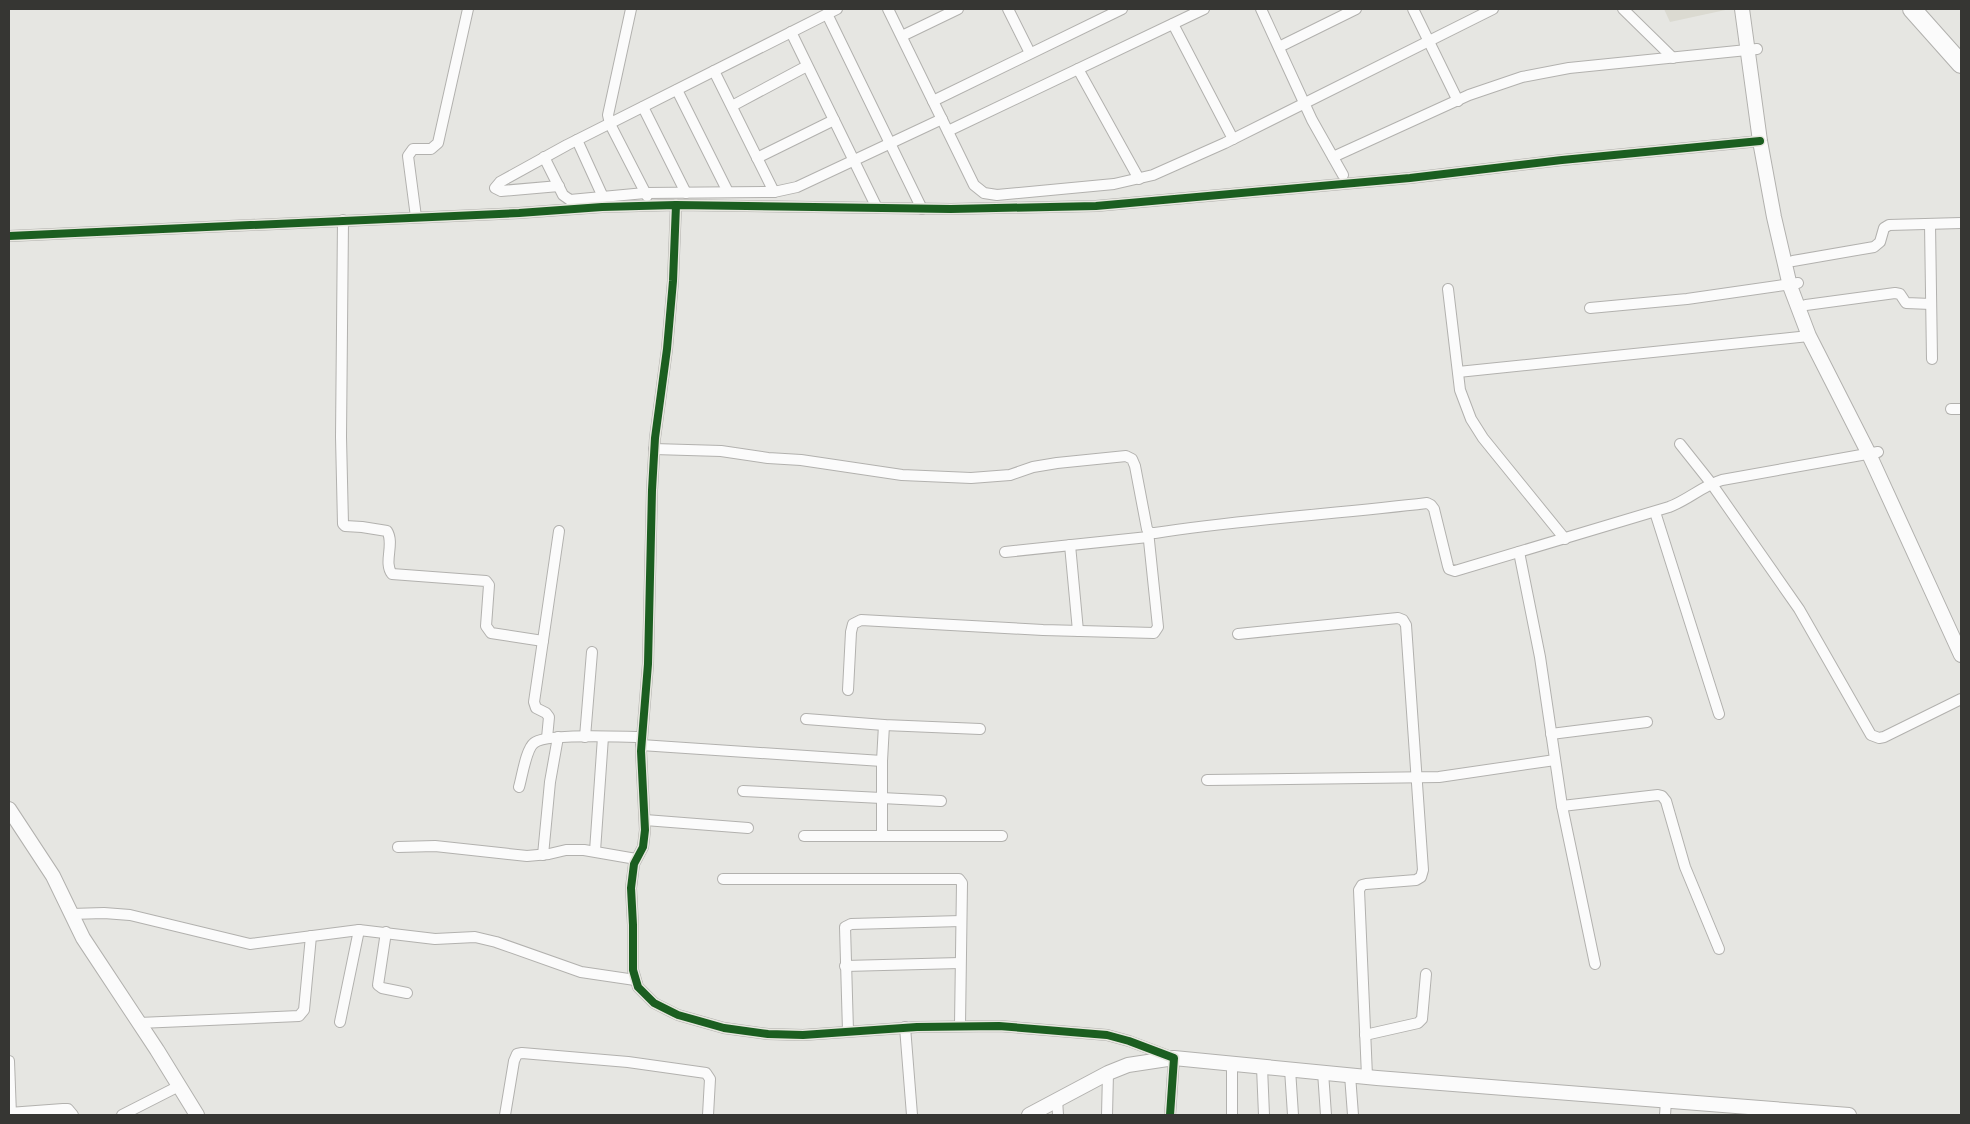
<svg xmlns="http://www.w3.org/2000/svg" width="1970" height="1124" font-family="Ubuntu,sans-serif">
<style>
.built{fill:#dbdad1}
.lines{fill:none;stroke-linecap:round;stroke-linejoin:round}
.street-casing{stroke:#b2b1ae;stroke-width:12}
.secondary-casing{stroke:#b2b1ae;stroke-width:16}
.highway-casing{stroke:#b2b1ae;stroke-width:20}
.street{stroke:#fbfbfb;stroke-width:10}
.secondary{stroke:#fbfbfb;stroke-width:14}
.highway{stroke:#fbfbfb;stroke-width:18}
.cycleway-casing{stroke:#e8e7e0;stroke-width:11}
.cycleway{stroke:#1b5e20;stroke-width:8}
</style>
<rect width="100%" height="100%" fill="#e6e6e2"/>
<path class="built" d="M1664,9H1730L1670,22Z"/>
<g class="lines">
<defs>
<g id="street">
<path d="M631,9L608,115L610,124L647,196"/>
<path d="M888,9L974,185L984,193L997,195L1114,184L1153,175L1225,143L1493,9"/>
<path d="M1008,9L1030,53"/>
<path d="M1261,9L1312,120L1343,175"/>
<path d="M1413,9L1458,101"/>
<path d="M1623,9L1673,58"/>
<path d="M827,14L922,209"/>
<path d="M1173,24L1233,139"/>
<path d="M791,32L877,208"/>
<path d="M902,36L958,9"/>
<path d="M1279,47L1356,9"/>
<path d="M1078,69L1139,179"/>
<path d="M714,71L774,192"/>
<path d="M677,90L728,192"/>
<path d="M933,101L1122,9"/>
<path d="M732,106L807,66"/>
<path d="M643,107L686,193"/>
<path d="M948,131L1204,9"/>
<path d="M577,140L603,197"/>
<path d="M544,157L563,195L570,200L645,193L774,192L797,187L942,119"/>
<path d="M1333,157L1469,95L1522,77L1569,68L1757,49"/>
<path d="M757,158L834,120"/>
<path d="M559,186L501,191L495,188L500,182L567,145L837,9"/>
<path d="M676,205L673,281L667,349L655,438L652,490L648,664L641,751L645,830L643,847L634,864L631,888L633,925V970L638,987L654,1003L678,1015L724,1028L768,1034L803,1035L917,1027L999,1026L1107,1035L1129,1041L1174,1058L1170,1115"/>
<path d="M416,217L408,156L413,149H431L438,143L468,9"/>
<path d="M343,220L341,437L343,524L345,526L362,527L387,531C395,544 383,562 392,574L486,581L489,585L486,626L491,633L543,641"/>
<path d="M1930,224L1932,359"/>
<path d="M9,236L519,213L602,207L676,205L951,209L1096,206L1410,178L1562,160L1760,141"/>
<path d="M1793,261L1874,247L1880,242L1884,228L1889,225L1961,223"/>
<path d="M1448,289L1460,390L1471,419L1483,438L1565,539"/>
<path d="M1806,305L1895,293L1900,294L1906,303L1931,304"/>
<path d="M1590,308L1687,299L1798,283"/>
<path d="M1458,372L1809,336"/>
<path d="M1951,409H1961"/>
<path d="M1680,444L1711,483L1799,609L1871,735L1879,738L1884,737L1961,699"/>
<path d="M654,449L721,451L768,458L801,460L902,475L971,478L1010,475L1033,467L1057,463L1126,456L1132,459L1135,466L1147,529L1150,533H1155C1245,519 1336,514 1427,503L1431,505L1434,509L1448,566L1449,569L1455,571L1669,507C1688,500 1702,486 1722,480L1878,452"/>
<path d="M1655,512L1719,714"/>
<path d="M1070,545L1078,631"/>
<path d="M1005,552L1148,537"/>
<path d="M1519,552L1540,657L1562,806L1595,964"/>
<path d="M1238,634L1398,618L1403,620L1406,625L1423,870L1421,877L1416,880L1366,884L1362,885L1359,890L1367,1076"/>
<path d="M848,690L851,632L853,624L861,620L1043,630L1154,633L1158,627L1148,531"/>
<path d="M806,719L884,725L980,729"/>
<path d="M1551,734L1647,722"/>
<path d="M585,737L592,652"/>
<path d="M547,738L549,717L546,713L536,708L534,702L559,531"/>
<path d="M641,745L882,761"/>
<path d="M1207,780L1439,777L1555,760"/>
<path d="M519,787C522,777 526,749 534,743C545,733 623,737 641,737"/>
<path d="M743,791L941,801"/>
<path d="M1562,806L1658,795L1662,796L1666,801L1685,867L1719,949"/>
<path d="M645,820L748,828"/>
<path d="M804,836H1002"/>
<path d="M882,836V761L884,725"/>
<path d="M398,847L435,846L527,856L549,854L566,850H584L636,859"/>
<path d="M595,851L603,737"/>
<path d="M543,855L550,782L558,737"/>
<path d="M723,879H959L962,883L960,1025"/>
<path d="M71,914L104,913L130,915L250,944L359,930L435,939L475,937L496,942L581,972L635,980"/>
<path d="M386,932L378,985L382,988L407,993"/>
<path d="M845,966L960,963"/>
<path d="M340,1022L359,930"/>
<path d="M139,1023L299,1016L304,1010L311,936"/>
<path d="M905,1027L912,1115"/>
<path d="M848,1031L845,927L851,924L961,921"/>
<path d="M1365,1035L1418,1023L1422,1019L1426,974"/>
<path d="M9,1061L11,1115"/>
<path d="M1262,1067L1264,1115"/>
<path d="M1290,1069L1293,1115"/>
<path d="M1323,1072L1326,1115"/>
<path d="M1350,1075L1353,1115"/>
<path d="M1057,1099L1058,1115"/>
<path d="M9,1113L63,1109H68L73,1115"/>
<path d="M122,1115L179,1086"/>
<path d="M505,1115L514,1061L517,1054L522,1053L628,1062L706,1073L710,1079L708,1115"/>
<path d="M1107,1115L1108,1073"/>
<path d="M1232,1115V1063"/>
<path d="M1665,1115L1666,1101"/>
</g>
<g id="secondary">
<path d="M1742,9L1760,141L1774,217L1790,286L1809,336L1869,454L1961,655"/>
<path d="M9,809L53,876L83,938L157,1050L197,1115"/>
<path d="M1029,1115L1108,1073L1128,1065L1174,1058L1377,1078L1849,1115"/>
</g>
<path id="highway" d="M1912,9L1961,64"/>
</defs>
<use href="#street" class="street-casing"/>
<use href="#secondary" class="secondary-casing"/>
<use href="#highway" class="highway-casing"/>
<use href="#street" class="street"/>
<use href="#secondary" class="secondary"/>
<use href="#highway" class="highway"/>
<defs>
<g id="cycleway">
<path d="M676,205L673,281L667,349L655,438L652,490L648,664L641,751L645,830L643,847L634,864L631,888L633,925V970L638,987L654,1003L678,1015L724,1028L768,1034L803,1035L917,1027L999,1026L1107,1035L1129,1041L1174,1058L1170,1115"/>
<path d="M9,236L519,213L602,207L676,205L951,209L1096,206L1410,178L1562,160L1760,141"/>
</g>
</defs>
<use href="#cycleway" class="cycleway-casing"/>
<use href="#cycleway" class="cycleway"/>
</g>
<rect width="1970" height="1124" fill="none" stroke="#363633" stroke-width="20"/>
</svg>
